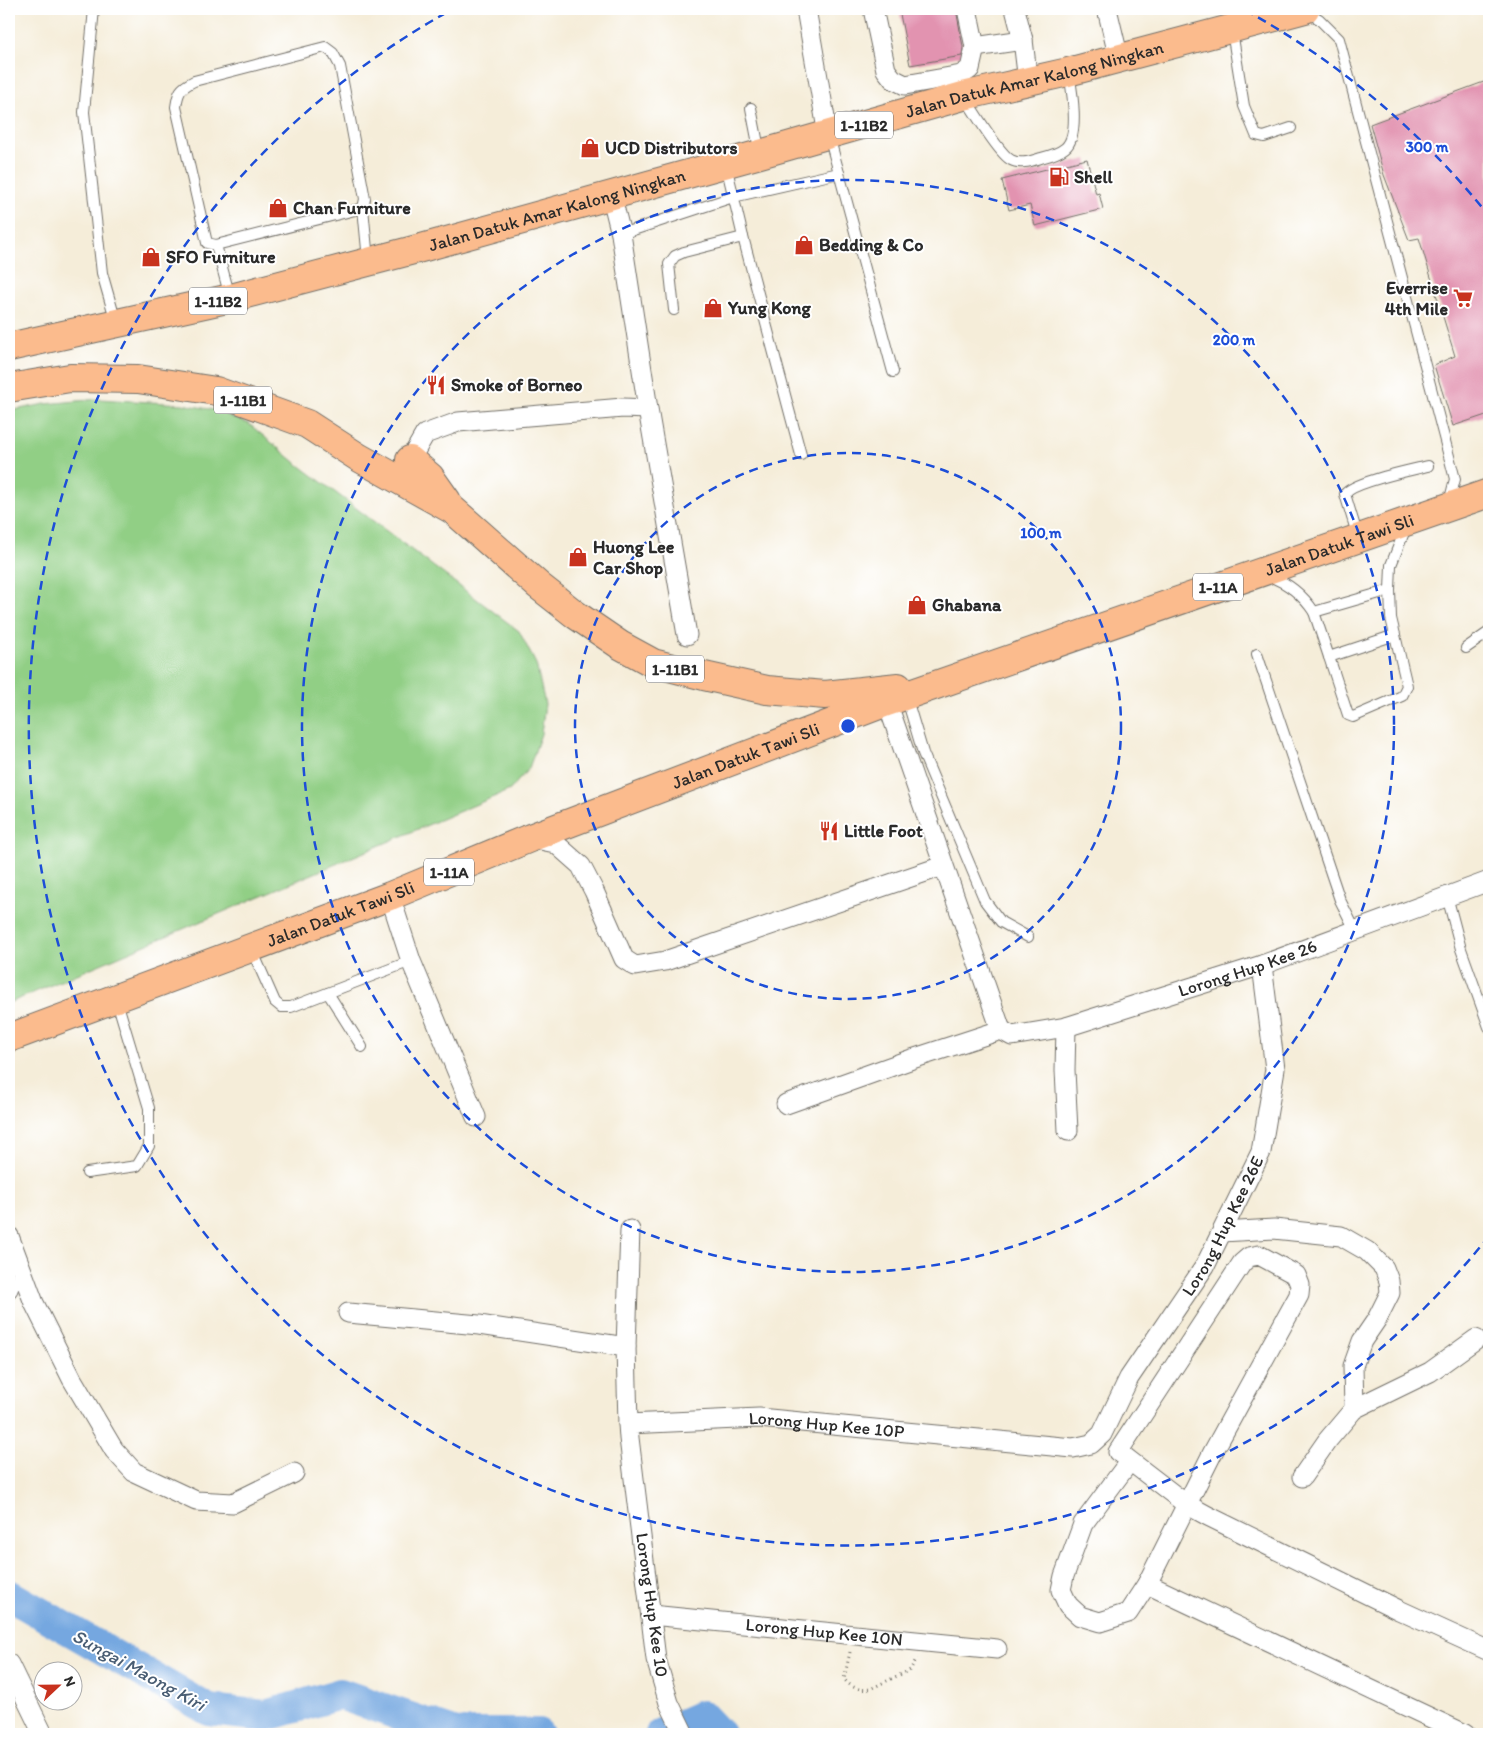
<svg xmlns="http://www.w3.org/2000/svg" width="1498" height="1743" font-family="Itim,sans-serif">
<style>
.green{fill:#91cf85;stroke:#5e7d58}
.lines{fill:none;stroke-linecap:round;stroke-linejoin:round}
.river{stroke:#75a7e0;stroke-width:32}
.building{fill:#e293b0}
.lane-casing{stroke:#726f68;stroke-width:12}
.street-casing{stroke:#726f68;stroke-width:21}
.highway-casing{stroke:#726f68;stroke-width:30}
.path{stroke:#726f68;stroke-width:3;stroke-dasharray:1 4;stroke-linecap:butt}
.lane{stroke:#fff;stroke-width:10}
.street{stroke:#fff;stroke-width:19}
.highway{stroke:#fbbb8d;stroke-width:28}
.ring{fill:none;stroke:#1d4ed8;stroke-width:2.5;stroke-dasharray:9 6}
.labels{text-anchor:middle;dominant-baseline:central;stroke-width:4;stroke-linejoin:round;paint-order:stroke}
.shield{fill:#fff;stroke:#6b6b6b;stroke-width:1}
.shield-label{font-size:16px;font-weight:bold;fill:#2b2b2b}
.street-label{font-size:18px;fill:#2b2b2b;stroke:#fff}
.poi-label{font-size:18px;font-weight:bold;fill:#2b2b2b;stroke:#fff;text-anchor:start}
.water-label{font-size:19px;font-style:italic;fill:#495d73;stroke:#fff}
.centre{fill:#1d4ed8;stroke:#fff;stroke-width:2.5}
.ring-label{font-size:15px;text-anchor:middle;font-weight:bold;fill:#1d4ed8;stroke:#fff;stroke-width:4;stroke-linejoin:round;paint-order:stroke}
</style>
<rect width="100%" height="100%" fill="#fff"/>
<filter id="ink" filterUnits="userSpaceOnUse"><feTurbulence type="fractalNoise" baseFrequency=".02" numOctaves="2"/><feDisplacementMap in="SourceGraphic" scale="10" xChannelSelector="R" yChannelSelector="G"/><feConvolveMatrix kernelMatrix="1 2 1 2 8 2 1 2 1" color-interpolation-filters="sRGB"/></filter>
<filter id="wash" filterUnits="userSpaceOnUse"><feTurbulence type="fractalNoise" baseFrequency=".0096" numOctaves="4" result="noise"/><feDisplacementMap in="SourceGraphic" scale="20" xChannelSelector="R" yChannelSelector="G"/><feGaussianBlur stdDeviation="1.12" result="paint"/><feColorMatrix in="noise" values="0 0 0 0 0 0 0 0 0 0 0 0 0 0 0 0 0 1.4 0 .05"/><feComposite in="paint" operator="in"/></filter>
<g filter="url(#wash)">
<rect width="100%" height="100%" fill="#f5edd9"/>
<path class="green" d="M99,399L183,404L214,410L249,424L295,462L519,631L536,664L545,704L541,734L529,768L510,790L9,1003V411L45,404Z"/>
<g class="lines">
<g class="river">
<path d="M9,1595L209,1710L265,1716L340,1694L456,1734H538"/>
<path d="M661,1734L702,1716L719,1734"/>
</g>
</g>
<g id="blocks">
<g class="building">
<path d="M899,9H956L963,47L962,56L910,65Z"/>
<path d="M1489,80V414L1453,426L1434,365L1455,356L1419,238L1409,240L1384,175L1370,124Z"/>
<path d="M1087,159L1096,194L1099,193L1103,209L1035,226L1030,205L1009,210L1002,180Z"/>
</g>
</g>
</g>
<g filter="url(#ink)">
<use href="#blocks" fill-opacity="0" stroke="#726f68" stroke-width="1"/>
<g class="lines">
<defs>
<g id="lane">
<path d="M94,9L84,112L102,273L116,322"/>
<path d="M1305,11L1319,19L1339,39L1455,479L1451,495L1447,503"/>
<path d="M1232,31L1244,106L1256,135L1264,137L1291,128"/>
<path d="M965,98C974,111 999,154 1011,160C1020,165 1031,161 1041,158C1049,156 1059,153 1065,148C1080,136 1072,90 1069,73"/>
<path d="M751,108L760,154"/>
<path d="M829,136L893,372"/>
<path d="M363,208L365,199L340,66L333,53L325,47L194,81C180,88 178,92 176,107L207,243L216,245L363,208L368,260"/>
<path d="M621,234L733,197L839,173"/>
<path d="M743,237L801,455"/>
<path d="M216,245L230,297"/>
<path d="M674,310L669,264L675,256L684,252L743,237L726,165"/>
<path d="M1358,537L1345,494C1353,482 1412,470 1428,466"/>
<path d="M1269,576C1288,583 1303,595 1314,612L1390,590L1391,565L1407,525"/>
<path d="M1314,612L1329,657L1395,635L1391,618L1390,590"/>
<path d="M1466,648L1489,632"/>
<path d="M1257,654L1340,900L1355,930"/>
<path d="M1329,657L1348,715L1353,717L1402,696L1407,686L1395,635"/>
<path d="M906,696L923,753L985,901L1001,922L1028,937"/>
<path d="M1447,896L1461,949L1489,1027"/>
<path d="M252,950L275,1002L281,1007H291L411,961"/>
<path d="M328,993L362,1047"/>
<path d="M87,1173L137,1166L149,1146V1108L116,998"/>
<path d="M9,1294L12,1291L21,1270"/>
</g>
<g id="street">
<path d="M806,9L828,135"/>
<path d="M873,9L886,70L893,79L905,85L961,75L970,69L975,47L967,9"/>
<path d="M1015,9L1023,40L1028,82"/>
<path d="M1107,9L1119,59"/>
<path d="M975,47L1023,40"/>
<path d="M611,194L621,234L648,409L687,635"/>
<path d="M410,460L425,434L458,422L623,408L648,409"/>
<path d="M887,702L1001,1030"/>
<path d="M531,838L555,843L581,866L594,891L624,959L635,966L665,961L943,866"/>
<path d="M390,896L411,961L476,1117"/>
<path d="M1066,1027L1065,1070L1068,1131"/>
<path id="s1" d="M1001,1030L1012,1036L1066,1027L1262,965L1489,881"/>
<path d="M786,1104L912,1059L1001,1030"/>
<path d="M1222,1232L1274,1229L1341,1236L1367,1251L1384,1268L1389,1281L1390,1293L1377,1319L1362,1341L1353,1366L1354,1409L1327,1441L1302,1477"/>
<path d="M9,1236L34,1303L72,1379L114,1450L134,1472L196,1501L233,1503L294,1473"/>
<path d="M348,1313L479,1325L626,1347L628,1424"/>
<path d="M626,1347L630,1230"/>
<path d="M1354,1409L1430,1372L1476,1339"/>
<path d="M1118,1452L1242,1263L1249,1257L1259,1255L1296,1275L1300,1285L1299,1295L1213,1452L1147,1584L1128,1613L1100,1622L1080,1616L1068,1605L1061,1590L1064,1576L1083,1524L1129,1462"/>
<path d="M1121,1454L1186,1504L1208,1516L1399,1610L1489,1651"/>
<path d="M1147,1584L1465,1734"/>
<path id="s2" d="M651,1615L997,1649"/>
<path d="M9,1664L43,1734"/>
<path id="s3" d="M684,1734L669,1703L656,1659L629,1438L628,1424L759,1418L1073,1448L1091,1444L1102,1434L1129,1378L1205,1266L1261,1152L1275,1069L1262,965"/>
</g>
<g id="highway">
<path id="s4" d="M9,347L231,298L425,247L760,154L963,96L1068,72L1305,9"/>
<path d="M9,388L70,378L138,379L216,391L307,424L358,457L453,510L539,586L576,615L620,645L653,663L704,676L767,690L825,695L898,687"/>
<path d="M410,460L430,477L447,501"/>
<path id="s5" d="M9,1038L390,896L530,838L887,702L1489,493"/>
</g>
</defs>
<use href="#lane" class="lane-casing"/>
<use href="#street" class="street-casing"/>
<use href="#highway" class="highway-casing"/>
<path class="path" d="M850,1652L844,1679C850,1687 860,1691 870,1689L910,1670L917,1658"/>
<use href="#lane" class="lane"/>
<use href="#street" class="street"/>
<use href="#highway" class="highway"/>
</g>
</g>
<g class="ring">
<circle cx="848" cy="726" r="273"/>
<circle cx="848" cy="726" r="546"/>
<path d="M1489 1236A819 819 0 1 1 451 10M1245 10A819 819 0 0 1 1489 216"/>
</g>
<defs>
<symbol id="shop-bare" viewBox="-9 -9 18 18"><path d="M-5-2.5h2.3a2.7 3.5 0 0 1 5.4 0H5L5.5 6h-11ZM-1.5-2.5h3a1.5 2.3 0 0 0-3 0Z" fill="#c8321e" stroke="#fff" stroke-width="2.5" paint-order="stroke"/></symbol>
<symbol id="fuel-bare" viewBox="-9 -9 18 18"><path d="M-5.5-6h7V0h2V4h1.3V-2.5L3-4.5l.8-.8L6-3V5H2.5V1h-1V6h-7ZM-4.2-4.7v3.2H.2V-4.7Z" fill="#c8321e" stroke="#fff" stroke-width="2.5" paint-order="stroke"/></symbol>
<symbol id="supermarket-bare" viewBox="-9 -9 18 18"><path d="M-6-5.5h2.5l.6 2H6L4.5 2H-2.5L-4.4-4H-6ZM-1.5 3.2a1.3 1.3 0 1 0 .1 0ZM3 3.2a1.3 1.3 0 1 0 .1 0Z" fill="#c8321e" stroke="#fff" stroke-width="2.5" paint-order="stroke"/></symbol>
<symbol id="restaurant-bare" viewBox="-9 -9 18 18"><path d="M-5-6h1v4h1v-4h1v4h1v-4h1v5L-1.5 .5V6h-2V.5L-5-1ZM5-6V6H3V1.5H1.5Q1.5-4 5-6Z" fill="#c8321e" stroke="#fff" stroke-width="2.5" paint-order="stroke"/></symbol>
</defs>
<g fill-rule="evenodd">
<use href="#shop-bare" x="576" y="134" width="28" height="28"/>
<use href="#fuel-bare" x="1045" y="163" width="28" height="28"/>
<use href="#shop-bare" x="264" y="194" width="28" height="28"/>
<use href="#shop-bare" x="790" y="231" width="28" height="28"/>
<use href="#shop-bare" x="137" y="243" width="28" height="28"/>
<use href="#supermarket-bare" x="1449" y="284" width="28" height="28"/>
<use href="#shop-bare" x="699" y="294" width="28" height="28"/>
<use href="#restaurant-bare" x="422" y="371" width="28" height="28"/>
<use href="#shop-bare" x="564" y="543" width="28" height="28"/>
<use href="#shop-bare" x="903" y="591" width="28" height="28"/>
<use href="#restaurant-bare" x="815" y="817" width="28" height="28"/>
</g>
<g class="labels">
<g class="shield">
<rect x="835" y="111.5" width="58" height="27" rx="4"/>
<rect x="189" y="287.5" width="58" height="27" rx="4"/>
<rect x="214" y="386.5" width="58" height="27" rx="4"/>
<rect x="1193" y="573.5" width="50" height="27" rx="4"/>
<rect x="646" y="655.5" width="58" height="27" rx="4"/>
<rect x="424" y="858.5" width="50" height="27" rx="4"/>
</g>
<g class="shield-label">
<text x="864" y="125">1-11B2</text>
<text x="218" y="301">1-11B2</text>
<text x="243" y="400">1-11B1</text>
<text x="1218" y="587">1-11A</text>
<text x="675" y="669">1-11B1</text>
<text x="449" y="872">1-11A</text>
</g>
<g class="street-label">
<text stroke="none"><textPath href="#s4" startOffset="1060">Jalan Datuk Amar Kalong Ningkan</textPath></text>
<text stroke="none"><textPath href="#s4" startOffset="565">Jalan Datuk Amar Kalong Ningkan</textPath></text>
<text stroke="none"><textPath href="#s5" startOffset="1419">Jalan Datuk Tawi Sli</textPath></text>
<text stroke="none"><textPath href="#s5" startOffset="789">Jalan Datuk Tawi Sli</textPath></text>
<text stroke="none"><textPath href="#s5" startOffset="354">Jalan Datuk Tawi Sli</textPath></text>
<text stroke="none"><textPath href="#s1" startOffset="258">Lorong Hup Kee 26</textPath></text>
<text stroke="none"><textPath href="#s3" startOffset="1038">Lorong Hup Kee 26E</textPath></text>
<text stroke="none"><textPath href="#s3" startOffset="516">Lorong Hup Kee 10P</textPath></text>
<text transform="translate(652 1605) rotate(82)">Lorong Hup Kee 10</text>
<text stroke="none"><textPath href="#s2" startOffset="174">Lorong Hup Kee 10N</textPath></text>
</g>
<g class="poi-label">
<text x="605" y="148">UCD Distributors</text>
<text x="1074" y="177">Shell</text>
<text x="293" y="208">Chan Furniture</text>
<text x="819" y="245">Bedding &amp; Co</text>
<text x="166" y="257">SFO Furniture</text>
<text x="1448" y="288" text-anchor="end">Everrise<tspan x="1448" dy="21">4th Mile</tspan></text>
<text x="728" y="308">Yung Kong</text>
<text x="451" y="385">Smoke of Borneo</text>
<text x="593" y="547">Huong Lee<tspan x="593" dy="21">Car Shop</tspan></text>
<text x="932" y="605">Ghabana</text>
<text x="844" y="831">Little Foot</text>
</g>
<g class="water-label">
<text transform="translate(139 1670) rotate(29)">Sungai Maong Kiri</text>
</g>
</g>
<circle cx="848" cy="726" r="8" class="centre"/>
<g class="ring-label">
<text x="1427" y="152">300 m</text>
<text x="1234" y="345">200 m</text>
<text x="1041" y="538">100 m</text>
</g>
<rect width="1498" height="1743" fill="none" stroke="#fff" stroke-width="30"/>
<g transform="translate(58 1686) rotate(68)"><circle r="24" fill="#ffffff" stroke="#aaaaaa"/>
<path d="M0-4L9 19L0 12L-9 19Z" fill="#c8321e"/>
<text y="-8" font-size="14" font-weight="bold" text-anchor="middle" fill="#2b2b2b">N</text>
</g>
</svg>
